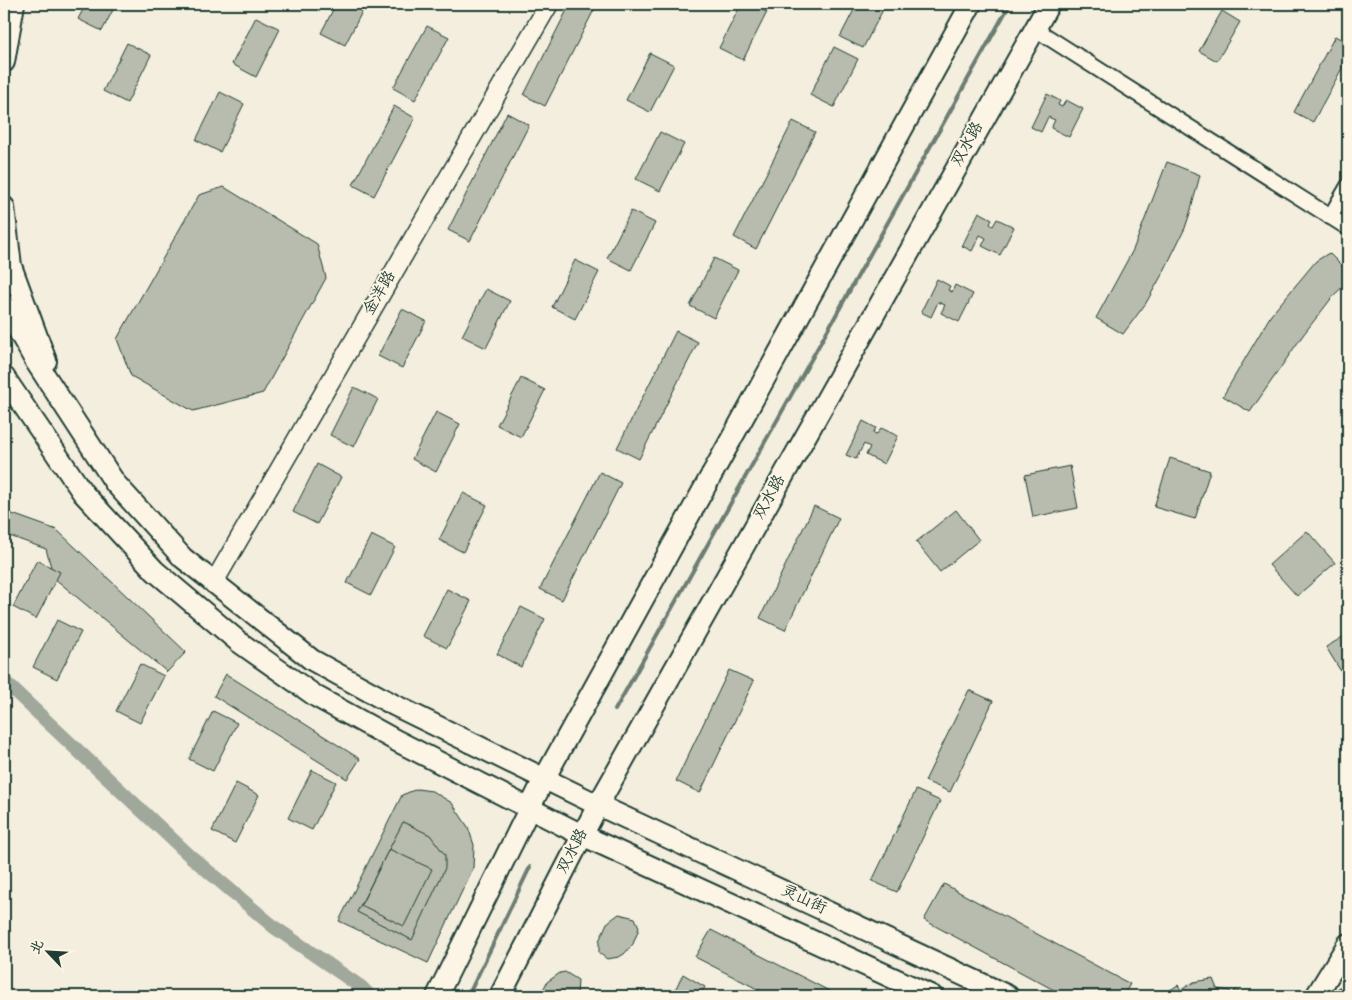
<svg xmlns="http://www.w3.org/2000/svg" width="1352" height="1000" font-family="'Gochi Hand','LXGW WenKai TC',sans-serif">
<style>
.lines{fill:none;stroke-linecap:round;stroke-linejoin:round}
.stream{stroke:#6c7d72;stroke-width:4}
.canal{stroke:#a0a89b;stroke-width:14}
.building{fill:#b8bcae;stroke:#1f3d34}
.minor-casing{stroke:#1f3d34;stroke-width:18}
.tertiary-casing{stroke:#1f3d34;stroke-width:21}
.secondary-casing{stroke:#1f3d34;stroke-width:24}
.minor{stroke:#fcf5e5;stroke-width:14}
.tertiary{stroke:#fcf5e5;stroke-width:18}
.secondary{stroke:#fcf5e5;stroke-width:20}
.labels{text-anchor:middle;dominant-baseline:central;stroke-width:4;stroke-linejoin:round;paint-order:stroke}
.street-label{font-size:16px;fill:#1f3d34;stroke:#fcf5e5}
</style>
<rect width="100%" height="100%" fill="#f3eede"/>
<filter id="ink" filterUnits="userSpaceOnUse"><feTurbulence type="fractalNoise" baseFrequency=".02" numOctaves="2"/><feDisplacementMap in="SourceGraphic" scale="10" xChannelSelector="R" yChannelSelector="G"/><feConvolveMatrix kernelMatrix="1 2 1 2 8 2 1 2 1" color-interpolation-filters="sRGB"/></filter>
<g filter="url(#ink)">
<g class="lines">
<g class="stream">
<path d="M615,710L1010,4"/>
<path d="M468,996L530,867"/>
</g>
<path class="canal" d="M4,681L189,855L274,927L361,987L370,996"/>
</g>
<g class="building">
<path d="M86,4H116L102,31L78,19Z"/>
<path d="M336,4H366L345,45L321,33Z"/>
<path d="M570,4H597L545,106L524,95Z"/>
<path d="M741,4H750L767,12L743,60L719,48Z"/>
<path d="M857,4H886L863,48L840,37Z"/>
<path d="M1222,11L1240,22L1217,61L1199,51Z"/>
<path d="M256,17L280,29L256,77L232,64Z"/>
<path d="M427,26L449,37L415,100L393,88Z"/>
<path d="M1335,36L1348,43V57L1313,122L1294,112Z"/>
<path d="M127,43L151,55L127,103L103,91Z"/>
<path d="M834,47L858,59L834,107L810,95Z"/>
<path d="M650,53L674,65L650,112L626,100Z"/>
<path d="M220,92L244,104L220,152L196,140Z"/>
<path d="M1047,94L1060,101L1058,105L1062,107L1066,100L1083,109L1069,137L1051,128L1055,120L1048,117L1041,132L1031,127Z"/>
<path d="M394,106L415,118L374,196L353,185Z"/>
<path d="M507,113L529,125L470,241L448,230Z"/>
<path d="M793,121L815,132L756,249L734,237Z"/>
<path d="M660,132L684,144L660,191L636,179Z"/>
<path d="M1167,162L1200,175L1190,213L1185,228L1164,271L1146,303L1123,334L1096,318L1133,250Z"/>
<path d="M224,187L317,244L326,278L263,393L193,411L131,376L117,339L199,195Z"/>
<path d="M631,211L655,223L631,270L607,258Z"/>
<path d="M979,212L992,219L990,224L993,226L997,219L1014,227L1000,255L982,246L986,238L980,235L972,251L962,246Z"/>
<path d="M1329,253L1348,272V282L1334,295L1303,335L1250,412L1223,396L1271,315L1316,261Z"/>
<path d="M714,258L738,270L714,318L690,306Z"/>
<path d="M575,260L599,272L575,319L552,307Z"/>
<path d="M937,279L950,286L948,290L952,292L955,285L973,294L959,322L941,313L945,305L938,302L931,317L921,312Z"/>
<path d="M486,289L510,301L486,348L462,336Z"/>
<path d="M402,309L426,321L402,368L378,356Z"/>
<path d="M676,331L698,342L639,459L617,448Z"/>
<path d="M521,378L545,390L521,437L497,425Z"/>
<path d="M354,387L378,399L354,447L330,435Z"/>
<path d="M436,412L460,424L436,472L412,459Z"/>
<path d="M863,421L876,428L873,433L877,434L881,428L898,436L884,464L866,455L870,447L864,444L856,459L846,455Z"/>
<path d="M1170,458L1210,471L1195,519L1154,507Z"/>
<path d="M317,464L341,477L317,524L293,512Z"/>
<path d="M1070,466L1078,508L1033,517L1025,475Z"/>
<path d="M600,472L621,483L562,600L540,589Z"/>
<path d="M463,493L487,505L463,552L439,540Z"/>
<path d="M814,506L839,518L785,630L760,618Z"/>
<path d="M956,510L979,540L940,572L916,542Z"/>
<path d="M4,511L57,530L186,652L167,672L54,578L46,549L4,534Z"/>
<path d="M1307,531L1335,563L1297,596L1269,565Z"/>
<path d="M371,535L395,547L371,595L347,583Z"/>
<path d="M37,560L60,572L36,619L13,607Z"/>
<path d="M447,589L471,601L447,648L423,636Z"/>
<path d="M521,607L545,619L521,667L497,654Z"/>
<path d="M57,620L81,632L57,679L33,667Z"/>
<path d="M1348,634V683L1326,647Z"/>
<path d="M140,664L164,676L140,723L116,711Z"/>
<path d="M729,670L754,681L700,793L676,781Z"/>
<path d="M226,674L360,759L347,779L214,696Z"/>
<path d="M969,690L993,701L950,792L925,781Z"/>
<path d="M213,711L237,723L213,771L189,759Z"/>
<path d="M312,770L336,782L312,830L288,818Z"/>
<path d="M236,783L259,795L235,843L212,831Z"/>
<path d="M417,789L432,791L452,803L468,827L474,845L473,868L428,963L339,921L402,795Z"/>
<path d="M916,790L940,801L897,892L872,881Z"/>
<path d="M403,822L430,835L445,855V868L412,940L357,912Z"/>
<path d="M389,849L432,869L404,926L361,905Z"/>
<path d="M944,884L1130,984L1123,996H1065L924,920Z"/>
<path d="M619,914L635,918L639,927L638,931L633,944L624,954L619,957L607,959L599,953V941L607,923Z"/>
<path d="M711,930L839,996H771L695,957Z"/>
<path d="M565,972L578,980L577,996H540L547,982L560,973Z"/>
<path d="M683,974L705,987L700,996H672Z"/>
<path d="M1213,979L1217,989L1230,991L1232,995L1235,990L1245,995L1165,996L1164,994L1178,985L1181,990L1194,982Z"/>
</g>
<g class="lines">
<defs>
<g id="minor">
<path d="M1035,29L1348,228"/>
<path d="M1330,217L1348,186"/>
</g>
<path id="tertiary" d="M213,584L549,4"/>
<g id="secondary">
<path d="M4,62L14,4"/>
<path d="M4,207L11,266L46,361"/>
<path d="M4,305L36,362L115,483L183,558L312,660L394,705L598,805L1008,996"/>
<path d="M4,377L83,493L155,571L239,642L317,697L397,741L582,835L932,996"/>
<path d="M437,996L544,779L971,4"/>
<path d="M500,996L598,805L1049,4"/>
<path d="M1316,996L1348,944"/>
<path d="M1347,996L1348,995"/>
</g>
</defs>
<use href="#minor" class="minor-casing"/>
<use href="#tertiary" class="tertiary-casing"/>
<use href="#secondary" class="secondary-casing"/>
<use href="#minor" class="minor"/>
<use href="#tertiary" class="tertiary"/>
<use href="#secondary" class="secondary"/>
</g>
</g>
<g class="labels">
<g class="street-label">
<text transform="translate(969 145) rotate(-61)">双水路</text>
<text transform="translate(381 294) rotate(-60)">金洋路</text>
<text transform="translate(771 498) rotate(-61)">双水路</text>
<text transform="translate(574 852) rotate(-63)">双水路</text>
<text transform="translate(803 901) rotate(25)">灵山街</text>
</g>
</g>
<rect width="1352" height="1000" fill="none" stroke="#fcf5e5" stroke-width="20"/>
<rect x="10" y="10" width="1332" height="980" fill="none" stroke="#1f3d34" stroke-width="2" filter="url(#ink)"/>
<g transform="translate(48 952) rotate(295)" stroke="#fcf5e5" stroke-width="4" paint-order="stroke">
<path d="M0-4L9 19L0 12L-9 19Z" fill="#1f3d34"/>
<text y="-8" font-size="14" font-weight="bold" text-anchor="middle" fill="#1f3d34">北</text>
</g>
</svg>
